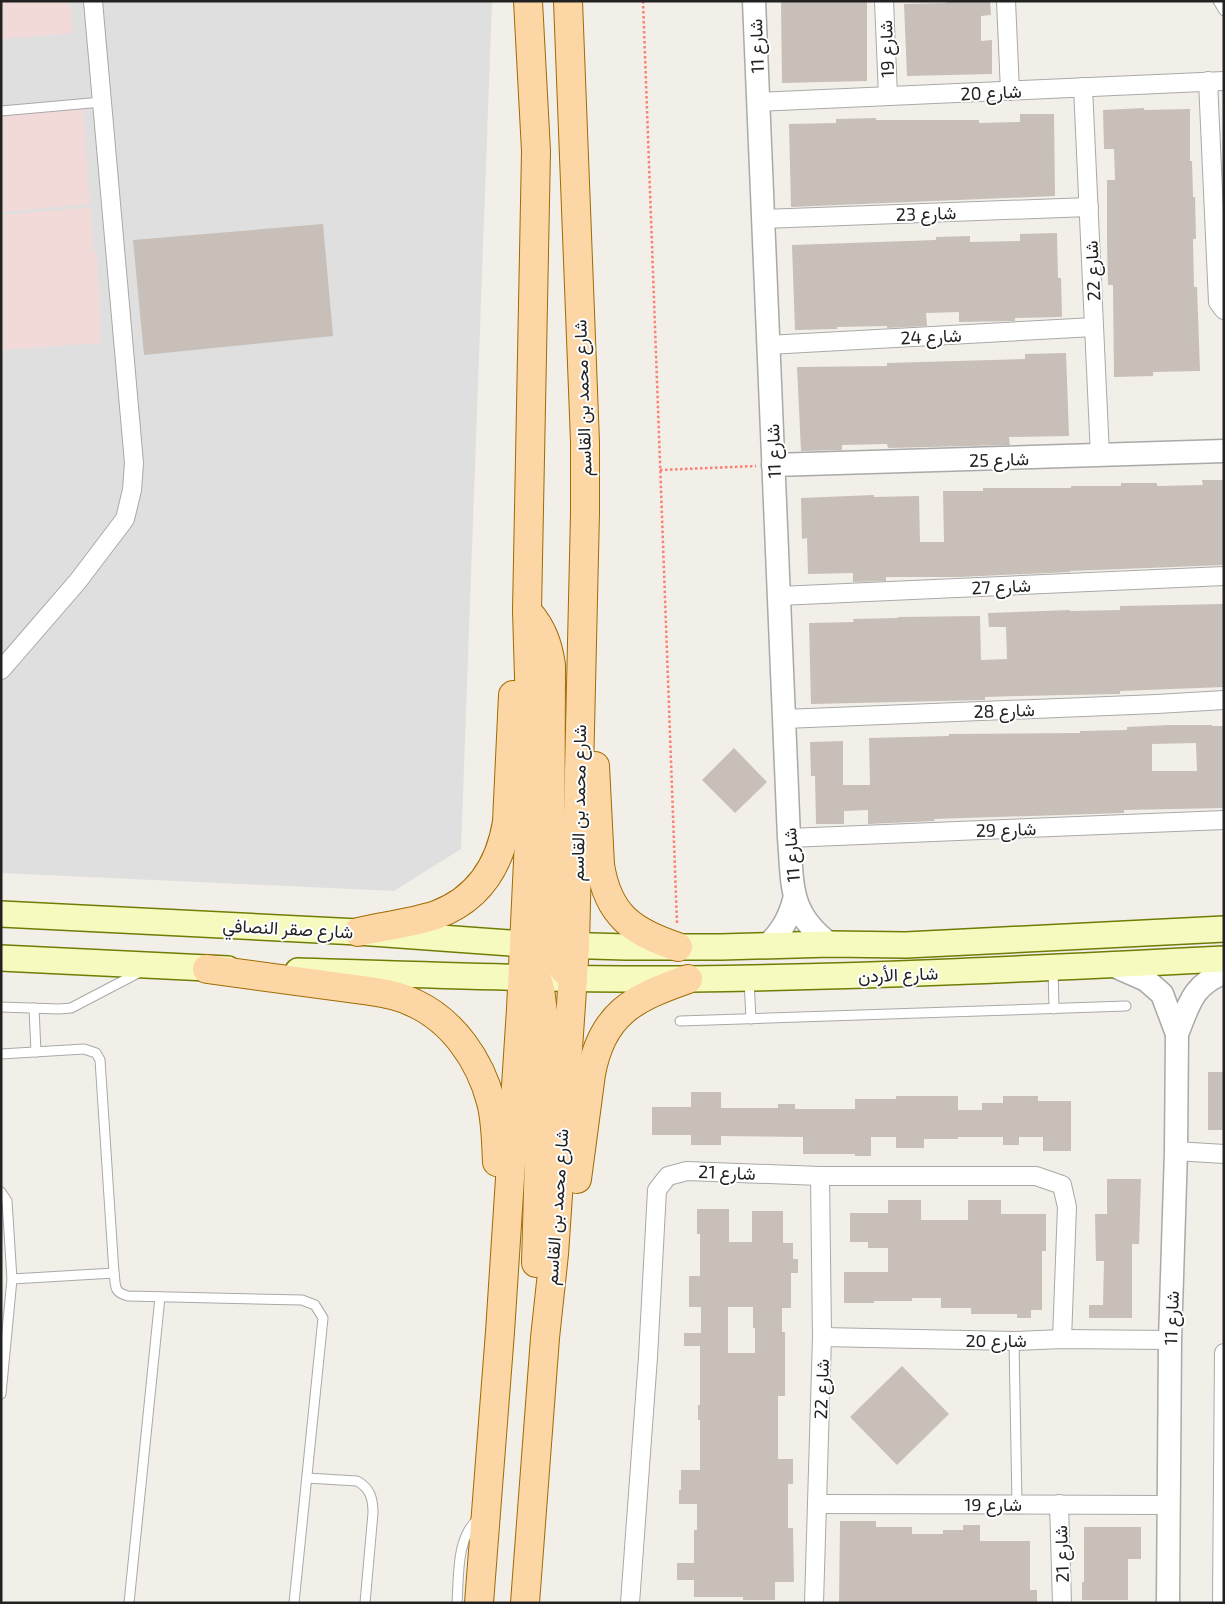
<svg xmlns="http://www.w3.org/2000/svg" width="1225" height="1604" font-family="'Exo 2',Vazirmatn,sans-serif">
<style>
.residential{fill:#e0dfdf}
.commercial{fill:#f2dad9}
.building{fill:#c7bfb8;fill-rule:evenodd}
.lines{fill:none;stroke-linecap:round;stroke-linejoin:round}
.service-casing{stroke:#a9a9a9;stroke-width:11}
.minor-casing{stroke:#a9a9a9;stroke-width:20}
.tertiary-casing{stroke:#a9a9a9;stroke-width:25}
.secondary-casing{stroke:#707d05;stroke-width:28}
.primary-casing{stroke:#a06b00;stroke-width:30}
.path{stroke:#fa8072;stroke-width:2.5;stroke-dasharray:2.5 2.5;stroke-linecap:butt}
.service{stroke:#fff;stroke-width:9}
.minor{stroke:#fff;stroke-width:18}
.tertiary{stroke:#fff;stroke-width:22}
.secondary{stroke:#f7fabf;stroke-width:25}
.primary{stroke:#fcd6a4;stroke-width:28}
.labels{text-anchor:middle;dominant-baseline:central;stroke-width:4;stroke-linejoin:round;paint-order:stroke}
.street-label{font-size:18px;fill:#222;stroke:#fff}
</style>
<rect width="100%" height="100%" fill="#f2efe9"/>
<path class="residential" d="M1,1H492L461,849L394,891L1,873Z"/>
<g class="commercial">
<path d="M1,1H70L73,33L1,39Z"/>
<path d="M83,108L90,204L1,212V115Z"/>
<path d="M91,207L93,251H97L101,343L1,350V215Z"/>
</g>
<g class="building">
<path d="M781,1H867V81L782,83Z"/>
<path d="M947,1H990L991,15L981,16V41L992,40V74L907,76L904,4L947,3Z"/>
<path d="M1144,108V110L1190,109V161H1192L1193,197H1195L1196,239H1193L1194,287H1197L1200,371L1153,372V376L1114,377L1113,285H1108L1107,241V180H1115L1114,149H1104L1103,110Z"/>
<path d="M1020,114H1054L1055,196L791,207L789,124L836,123V119L876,118V120H979V123L1020,122Z"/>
<path d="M323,224L333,336L144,355L133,240Z"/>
<path d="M1057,233L1058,278H1061L1062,317L1015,318V321L959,322V312L926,313L927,326L887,328V326L837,327V329L795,330L792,245L936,240V237L970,236V242L1020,241V234Z"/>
<path d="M1066,353L1069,436L1009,437L1010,445L888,448L887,444L842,445V450L801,451L797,367L887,366V363L1025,359V354Z"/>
<path d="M1202,480H1224V565L1070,571V572L960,577H886V581L853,582V573L808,574L807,538L802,539L801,498L874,495V497L919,496L920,542H944L943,491H983V488H1071V486H1121V483H1157V486L1203,485Z"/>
<path d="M1224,604V687L1120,691V694L1017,696L985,697V700L811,704L809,623L854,622L853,619L898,618V617L980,616L981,660L1007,659L1006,627H989L988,613L1070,610V611L1120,610V606Z"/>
<path d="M1169,725H1212V726H1224V808L1124,810V813L934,819L935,821L868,824V810L844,811V824H816L815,776H811L810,742L843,741V785H870L869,738L949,736V734L1080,733V731L1127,730V727ZM1196,743L1197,771H1152V744Z"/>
<path d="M734,748L767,782L735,813L702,780Z"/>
<rect x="1208" y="1072" width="16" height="58"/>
<path d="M691,1092H721V1108H778V1104H795V1109H855V1099H896V1096H958V1110H982V1103H1003V1096H1038V1101H1071V1151H1043V1137H1019V1145H1003V1137H958V1139H924V1148H896V1137H871V1156H855V1154H803V1137L721,1136V1145H691V1135H652V1107H691Z"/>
<path d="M1107,1179H1141L1139,1244H1132V1318H1089V1305H1103L1104,1261H1096L1095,1214H1107Z"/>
<path d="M888,1200H921V1220H968V1200H1001V1214H1046V1251H1042V1310H1031V1318H1017V1314H971V1308H941V1298H912V1301H874V1303H844V1272H888V1248H868V1242H850V1213H888Z"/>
<path d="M697,1209H729V1242H752V1211H783V1243H793V1259H798V1273H791V1308H782V1332H785V1396H778V1459H793V1484H788V1528H793L794,1582H775V1600H743V1597H694V1580H677V1563H694V1530H697V1504H679V1490H681V1470H700V1420H698V1405H700V1346H684V1333H701V1307H689V1276H700V1234H697ZM728,1307H753V1328H755V1353H728Z"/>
<path d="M902,1366L949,1414L897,1465L850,1417Z"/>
<path d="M840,1521H876V1527H912V1534H943V1530H963V1525H980V1541H1030V1590H1037V1603H839Z"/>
<path d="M1084,1527H1141V1559H1128V1600H1082V1582H1084Z"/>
</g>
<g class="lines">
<defs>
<g id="service">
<path d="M1218,1L1224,11"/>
<path d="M1,111L102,102"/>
<path d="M1053,968L1054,1009"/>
<path d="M749,980L751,1019"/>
<path d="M1,1007L59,1009L71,1008L140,972"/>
<path d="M34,1008L36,1052"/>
<path d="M680,1021L1126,1006"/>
<path d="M1,1054L84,1049L96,1053L100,1060L114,1273C116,1286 113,1292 128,1296L302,1300L315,1305L323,1318L294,1603"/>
<path d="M1,1192L7,1201L12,1279L1,1394"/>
<path d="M12,1279L114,1273"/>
<path d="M1014,1341L1017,1504"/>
<path d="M307,1478L357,1481C370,1488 373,1498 373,1513L365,1603"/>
<path d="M129,1603L160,1297"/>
<path d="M457,1603C459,1575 456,1537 479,1518"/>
</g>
<g id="minor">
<path d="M884,1L888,96"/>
<path d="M1006,1L1010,91"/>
<path d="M1208,81L1218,302L1224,310"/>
<path d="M1083,87L1100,456"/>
<path d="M758,102L1224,81"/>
<path d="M763,219L1089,207"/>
<path d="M768,345L1094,327"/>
<path d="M779,596L1224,576"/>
<path d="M1,670L78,581L125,519L132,490L134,463L93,1"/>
<path d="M784,719L1157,704L1224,700"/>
<path d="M789,838L1224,820"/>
<path d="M1176,1151L1224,1154"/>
<path d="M822,1337L1014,1341L1062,1339L1170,1340"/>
<path d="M817,1504L1168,1505"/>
<path d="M1059,1504L1062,1603"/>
<path d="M630,1603L648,1357L657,1190L668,1176L687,1171L820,1176H1036L1062,1185L1067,1207L1062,1339"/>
<path d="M814,1603L822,1337L820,1176"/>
<path d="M1222,1603L1224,1353"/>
</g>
<g id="tertiary">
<path d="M754,1L789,838C793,885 788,913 830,944"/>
<path d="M773,465L1224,451"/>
<path d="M767,946C781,932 789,919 794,900"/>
<path d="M1112,965L1146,980L1162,994L1177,1034L1176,1151L1170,1340L1168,1603"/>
<path d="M1177,1034C1189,1005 1192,985 1224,973"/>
</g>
<g id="secondary">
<path d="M1,914L358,932L524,944L626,947H721L830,944L906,945L1224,929"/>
<path d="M1,958L228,969"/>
<path d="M298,971C429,975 559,980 689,979C868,977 1046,968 1224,959"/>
</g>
<g id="primary">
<path d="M528,612C542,628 548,644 551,665L550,935C553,954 559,966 573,978"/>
<path d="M595,766L600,865C608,915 632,932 678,947"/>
<path d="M358,932C383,926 412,923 436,915C479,899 500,865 507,822L513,695"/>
<path d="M531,958L540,989L543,1012L536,1263"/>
<path d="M207,969L370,991C385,993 400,996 414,1003C453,1021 480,1060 491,1102C496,1121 496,1142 497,1162"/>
<path d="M577,1179L591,1074C602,1013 634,998 688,979"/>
<path d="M479,1603L500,1332L521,1009L532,776L527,611L536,151L528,1"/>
<path d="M525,1603L545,1338L554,1254L575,946L585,513V442L568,1"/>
</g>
</defs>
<use href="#service" class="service-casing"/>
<use href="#minor" class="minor-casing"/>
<use href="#tertiary" class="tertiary-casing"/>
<use href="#secondary" class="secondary-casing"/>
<use href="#primary" class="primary-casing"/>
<g class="path">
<path d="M643,1L677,924"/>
<path d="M660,470L756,466"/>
</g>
<use href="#service" class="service"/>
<use href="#minor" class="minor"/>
<use href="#tertiary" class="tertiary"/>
<use href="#secondary" class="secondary"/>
<use href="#primary" class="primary"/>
</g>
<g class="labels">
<g class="street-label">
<text transform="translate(756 46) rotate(-92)">شارع 11</text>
<text transform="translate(886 49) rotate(-92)">شارع 19</text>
<text transform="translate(991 92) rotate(-3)">شارع 20</text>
<text transform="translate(926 213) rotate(-2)">شارع 23</text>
<text transform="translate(1092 271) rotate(-93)">شارع 22</text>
<text transform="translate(931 336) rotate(-3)">شارع 24</text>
<text transform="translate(582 398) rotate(-92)">شارع محمد بن القاسم</text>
<text transform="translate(773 451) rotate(-92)">شارع 11</text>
<text transform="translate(999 459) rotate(-2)">شارع 25</text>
<text transform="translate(1001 586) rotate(-3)">شارع 27</text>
<text transform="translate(1004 710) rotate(-2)">شارع 28</text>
<text transform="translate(578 803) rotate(-89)">شارع محمد بن القاسم</text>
<text transform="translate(1006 829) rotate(-2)">شارع 29</text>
<text transform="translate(791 855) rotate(-94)">شارع 11</text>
<text transform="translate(288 928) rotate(3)">شارع صقر النصافي</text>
<text transform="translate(898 974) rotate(-2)">شارع الأردن</text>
<text transform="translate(727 1172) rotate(2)">شارع 21</text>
<text transform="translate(556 1207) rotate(-86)">شارع محمد بن القاسم</text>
<text transform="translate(1171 1318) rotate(-88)">شارع 11</text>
<text x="996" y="1340">شارع 20</text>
<text transform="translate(821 1389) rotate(-88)">شارع 22</text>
<text x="993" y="1504">شارع 19</text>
<text transform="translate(1061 1554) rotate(-92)">شارع 21</text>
</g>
</g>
<rect width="1225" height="1604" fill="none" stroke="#222222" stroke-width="5"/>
</svg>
